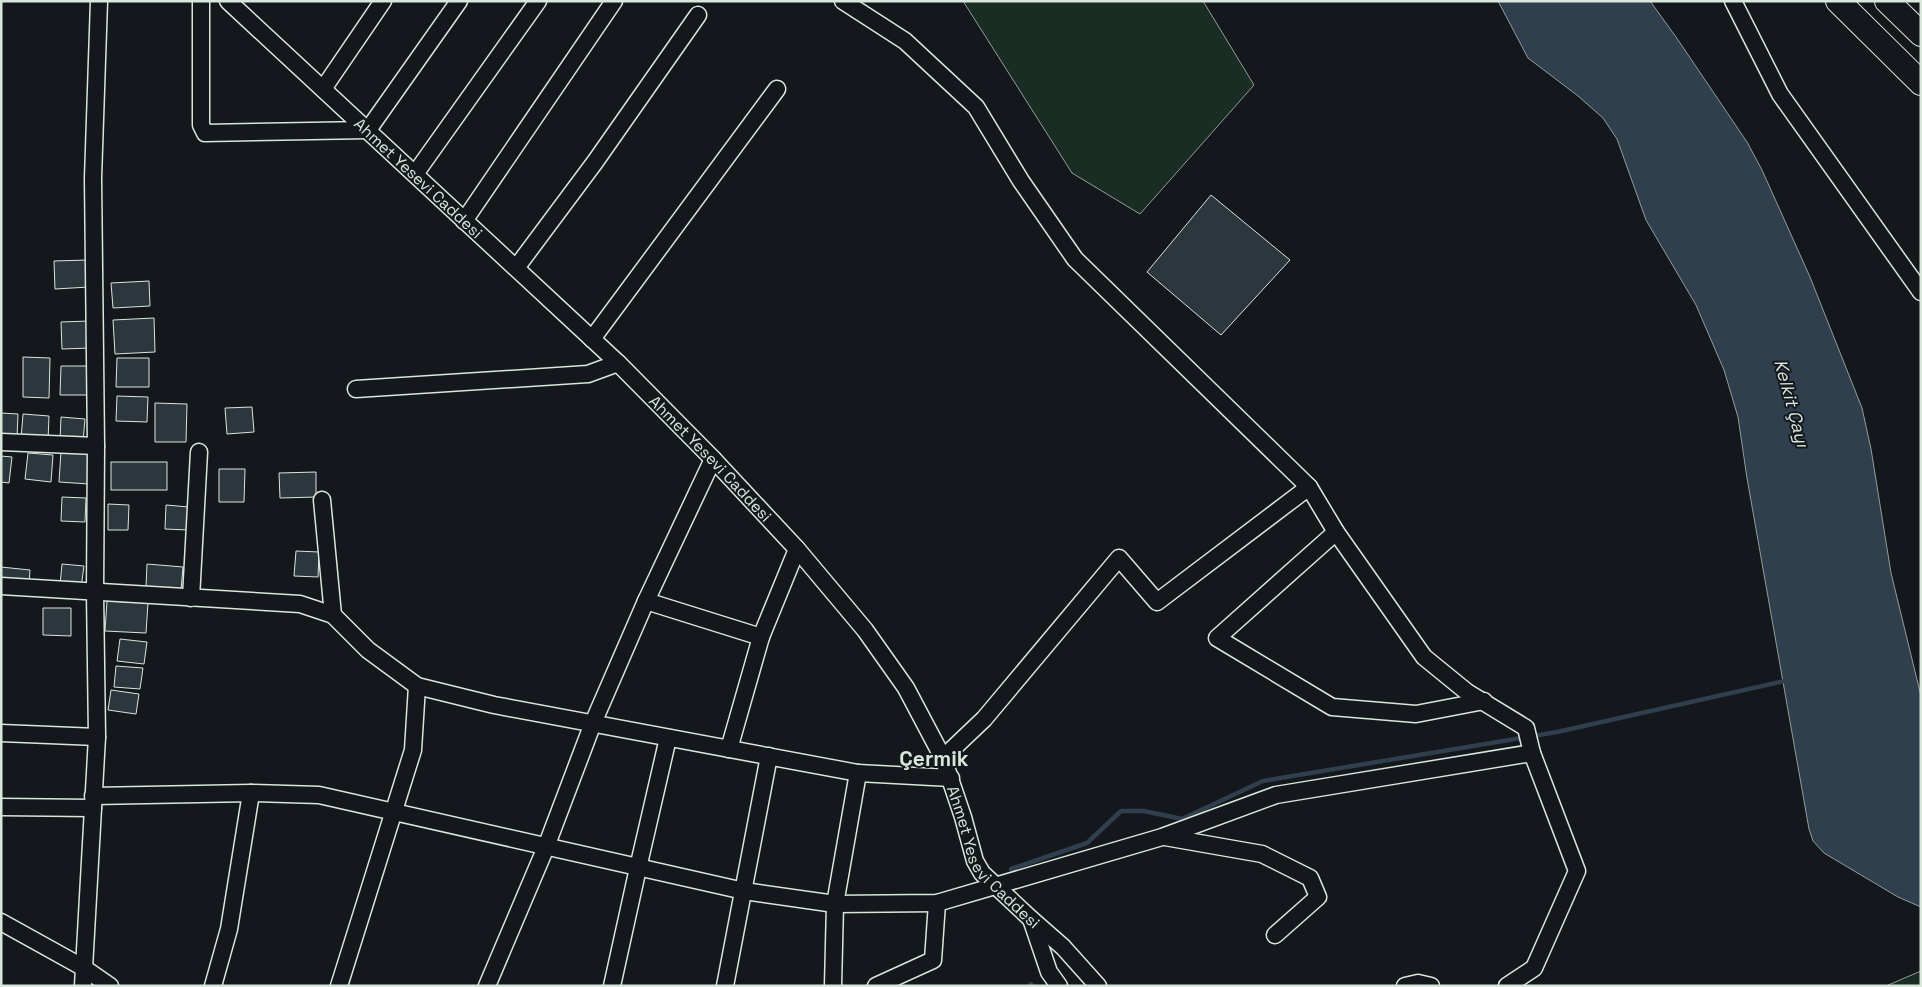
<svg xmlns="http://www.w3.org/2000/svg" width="1922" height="987" font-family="'Space Grotesk',sans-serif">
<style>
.green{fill:#1a2d24;stroke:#939e99}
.water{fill:#2f3f4d;stroke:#939e99}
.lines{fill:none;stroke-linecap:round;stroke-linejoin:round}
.stream{stroke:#2f3f4d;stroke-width:4.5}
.building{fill:#2c363c;stroke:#d8e6dc}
.minor-casing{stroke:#d8e6dc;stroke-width:19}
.highway-casing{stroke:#d8e6dc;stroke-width:26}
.minor{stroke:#14181c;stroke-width:16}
.highway{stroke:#14181c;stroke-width:24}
.labels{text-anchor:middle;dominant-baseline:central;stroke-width:4;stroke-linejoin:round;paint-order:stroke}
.street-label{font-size:16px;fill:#d8e6dc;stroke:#14181c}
.water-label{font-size:18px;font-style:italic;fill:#d8e6dc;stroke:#14181c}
.district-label{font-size:21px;font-weight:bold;fill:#d8e6dc;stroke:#14181c}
</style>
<rect width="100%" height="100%" fill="#14181c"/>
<g class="green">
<path d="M963,1H1203L1254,85L1140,214L1072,173Z"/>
<path d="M1921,971V986H1886Z"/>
</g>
<path class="water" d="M1498,1H1650L1676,37L1747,142L1762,170L1810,277L1862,408L1871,449L1891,573L1921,696V907L1898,897L1824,853L1813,841L1809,829L1747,478L1738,417L1724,370L1696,305L1646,220L1617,139L1603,118L1578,96L1528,58Z"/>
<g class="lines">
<g class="stream">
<path d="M1011,869L1087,843L1121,811H1144L1182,819L1263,781L1557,732L1789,680"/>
<path d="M1031,984L1032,986"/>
</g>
</g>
<g class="building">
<path d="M1211,195L1290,260L1221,335L1147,272Z"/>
<path d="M88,260L89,287L55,289L54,261Z"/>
<path d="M149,281L150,306L113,308L111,283Z"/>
<path d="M154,318L155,352L115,354L113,320Z"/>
<path d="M89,321L91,348L62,349L61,322Z"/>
<path d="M23,357L50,358L49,398L23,397Z"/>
<path d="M117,358H149V387H116Z"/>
<path d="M61,366H89V395H60Z"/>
<path d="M117,396L148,397L147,422L116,421Z"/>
<path d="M155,403L187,404L186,442H155Z"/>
<path d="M252,407L254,432L227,434L225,408Z"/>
<path d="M1,413L18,414L17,438L1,437Z"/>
<path d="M23,414L49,416L48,441L21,439Z"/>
<path d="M61,417L85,419L83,442L60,441Z"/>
<path d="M61,451L91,453L89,484L59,482Z"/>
<path d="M28,453L53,455L51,482L25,479Z"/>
<path d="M1,456L12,457L9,483L1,482Z"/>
<rect x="111" y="462" width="56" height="28"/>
<path d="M219,469H245L244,502H219Z"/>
<path d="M316,472V497L280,498L279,473Z"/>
<path d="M62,497L86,498L85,522L61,521Z"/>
<path d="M108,504L129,505L128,530H108Z"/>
<path d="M166,505L189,507L188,530L165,529Z"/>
<path d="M296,551L319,552L318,577L294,576Z"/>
<path d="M62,564L84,566L81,588L60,585Z"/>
<path d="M147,564L183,567L181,590L146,587Z"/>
<path d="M1,567L30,570L29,585L1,582Z"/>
<path d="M107,601L148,603L146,633L105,631Z"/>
<path d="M43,608H71V636L43,635Z"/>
<path d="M120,639L147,642L144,664L117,661Z"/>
<path d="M116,666L143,668L140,689L114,687Z"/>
<path d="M111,690L139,694L136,714L108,710Z"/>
</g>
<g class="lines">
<defs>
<g id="minor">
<path d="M201,1V125L205,133L368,130L459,1"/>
<path id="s1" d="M228,1L618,363L713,459L797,549L865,630L906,688L943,758L963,817L975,861L982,873L1031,919L1063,947L1098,986"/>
<path d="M843,1L905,41L976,107L1021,181L1075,259L1309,487L1336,532L1424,657L1467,692L1526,728L1532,753L1577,871L1534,968L1507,986"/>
<path d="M1733,1L1780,94L1921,292"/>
<path d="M323,89L383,1"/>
<path d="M415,174L538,1"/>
<path d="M464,221L614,1"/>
<path d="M516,268L595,162L698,15"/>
<path d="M592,339L777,89"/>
<path d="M356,389L588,374L618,363"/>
<path d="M1,442L96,446"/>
<path d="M322,500L333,615"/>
<path d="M1336,532L1217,638L1332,707L1416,714L1484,701"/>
<path d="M1,586L300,604L333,615L368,650L417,686L494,705L858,773L951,778"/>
<path d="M191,598L199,452"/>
<path d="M646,601L761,637"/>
<path d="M1,733L97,737"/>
<path d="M729,749L761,637L797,549"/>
<path d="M943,758L984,719L1119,558L1157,602L1309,487"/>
<path d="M93,796L251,793L319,795L744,891L835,904L937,903L1162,837L1276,795L1532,753"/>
<path d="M1,807L93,808"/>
<path d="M1165,837L1262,854L1310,878L1318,897L1275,935"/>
<path d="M1031,919L1049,972L1059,986"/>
<path d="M1,922L84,968L110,986"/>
<path d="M83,986L97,737L95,592L96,446L93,178L99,1"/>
<path d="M213,986L229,929L251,793"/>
<path d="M339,986L413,750L417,686"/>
<path d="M487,986L546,847L593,723L646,601L713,459"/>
<path d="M612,986L638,868L668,738"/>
<path d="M725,986L769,756"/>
<path d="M833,986L835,904L858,773"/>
<path d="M876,986L933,960L937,903"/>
<path d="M1405,986L1418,983L1431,986"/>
</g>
<g id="highway">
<path d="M1838,1L1921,83"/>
<path d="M1887,1L1921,34"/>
</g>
</defs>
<use href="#minor" class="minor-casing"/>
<use href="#highway" class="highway-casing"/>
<use href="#minor" class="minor"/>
<use href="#highway" class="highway"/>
</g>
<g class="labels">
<g class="street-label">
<text stroke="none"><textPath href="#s1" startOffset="260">Ahmet Yesevi Caddesi</textPath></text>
<text stroke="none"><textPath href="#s1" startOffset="665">Ahmet Yesevi Caddesi</textPath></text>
<text stroke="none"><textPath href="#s1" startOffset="1160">Ahmet Yesevi Caddesi</textPath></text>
</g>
<g class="water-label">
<text transform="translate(1792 403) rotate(75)">Kelkit Çayı</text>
</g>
<g class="district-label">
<text x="934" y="758">Çermik</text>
</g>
</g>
<rect width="1922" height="987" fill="none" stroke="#d8e6dc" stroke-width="5"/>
</svg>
